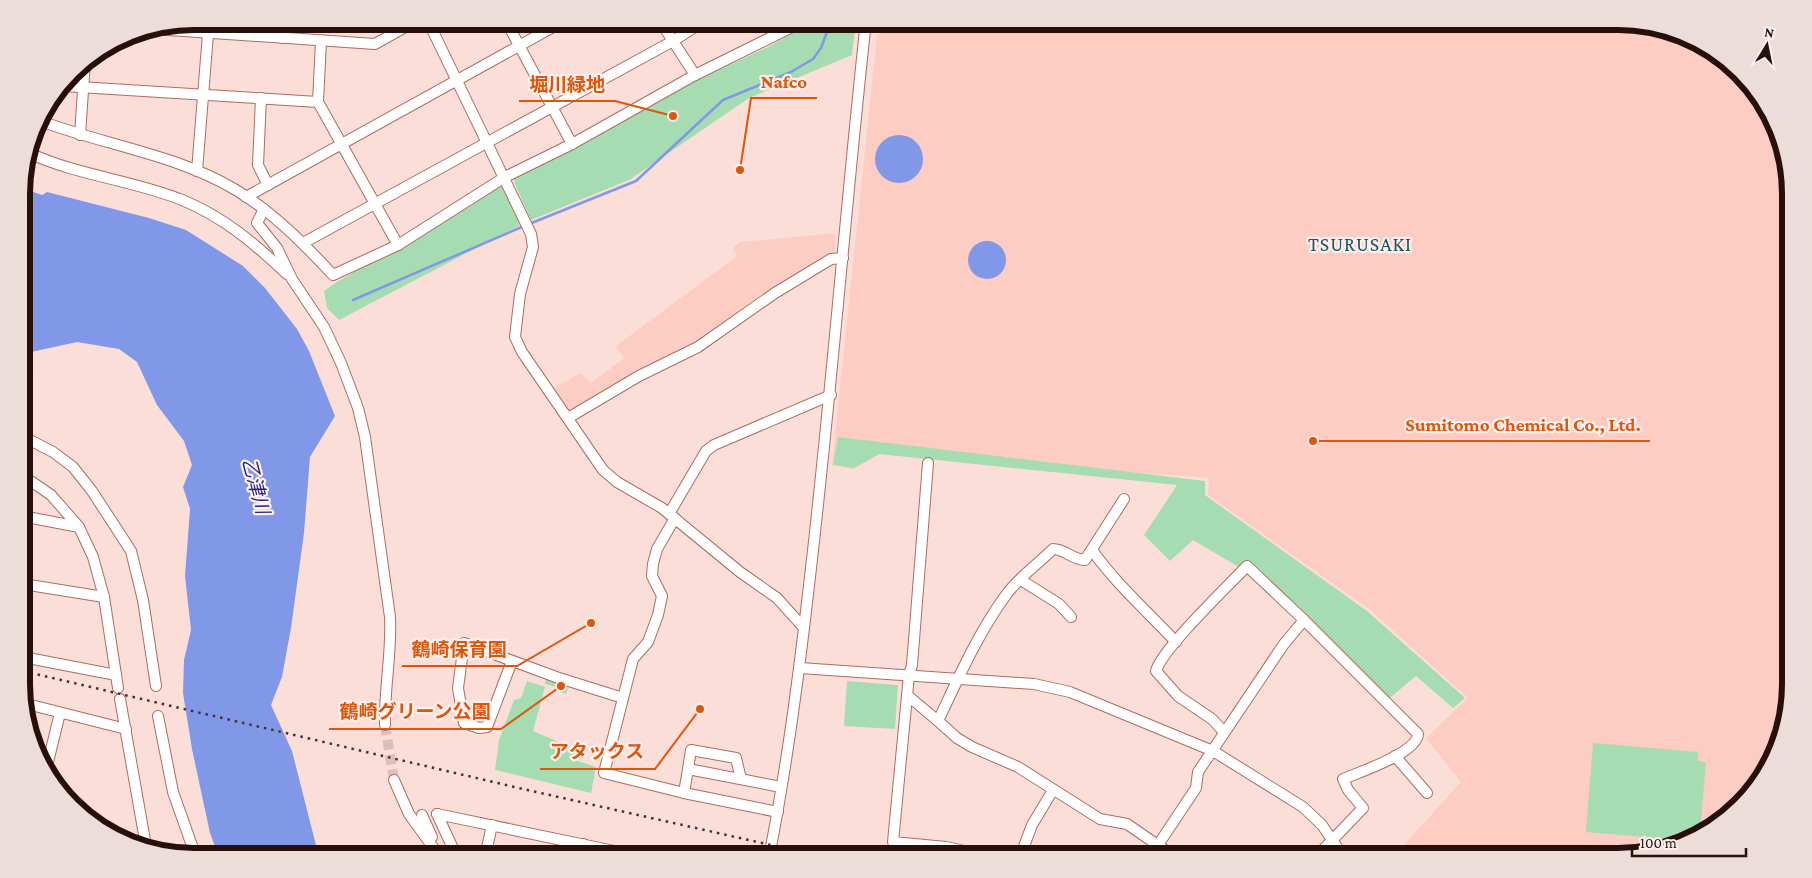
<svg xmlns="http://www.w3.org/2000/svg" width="1812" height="878" font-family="'Crimson Pro','Noto Sans JP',serif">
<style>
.built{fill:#fdccc2}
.green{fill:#a6dcb2}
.water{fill:#8198e8}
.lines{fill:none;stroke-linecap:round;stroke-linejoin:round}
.stream{stroke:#8198e8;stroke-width:2.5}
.minor-tunnel{stroke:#dcbfb9;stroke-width:10;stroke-dasharray:10 5;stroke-linecap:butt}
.minor-casing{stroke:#ae6c60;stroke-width:12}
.minor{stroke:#fff;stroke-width:10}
.rail{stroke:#492f2a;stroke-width:2.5;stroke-dasharray:2.5 5;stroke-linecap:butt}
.labels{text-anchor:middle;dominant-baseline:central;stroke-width:4.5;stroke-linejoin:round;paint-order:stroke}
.water-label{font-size:19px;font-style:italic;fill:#1f2682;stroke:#feefec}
.quarter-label{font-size:20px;letter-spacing:1px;fill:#1c555f;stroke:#feefec}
.rim{fill:none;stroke:#280f0a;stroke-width:6}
.leader{fill:none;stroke:#de550c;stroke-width:2}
.callout-dot{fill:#de550c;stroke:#feefec;stroke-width:2}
.callout-label{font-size:19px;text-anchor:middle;font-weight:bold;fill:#de550c;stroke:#feefec;stroke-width:4.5;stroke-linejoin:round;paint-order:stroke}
</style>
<rect width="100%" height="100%" fill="#fcded8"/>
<g class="built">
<path d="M899,21H1618L1694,39L1762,98L1789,171L1791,685L1773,760L1714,828L1629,856H1394L1461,782L1426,738L1468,698L1369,609L1208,495L1209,478L880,454L854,469L832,465L877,36Z"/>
<path d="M835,233V251L696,343L637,377L569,410L554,388L581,373L591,383L624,358L616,346L737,256L733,248L740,242Z"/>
</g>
<g class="green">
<path d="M214,21H281V31L213,27Z"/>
<path d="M813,21H856L852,55L749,98L629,180L531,220L515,184L514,178L669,93L768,47Z"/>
<path d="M874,21H895L878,33Z"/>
<path d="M504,183L522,224L339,320L327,308L324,291L337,282Z"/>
<path d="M838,437L1205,481V495L1367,611L1465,698L1453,708L1416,676L1386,701L1237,566L1193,540L1170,561L1144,535L1177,485L879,454L854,468L833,465Z"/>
<path d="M546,677L569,684L566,694L560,692V688L545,684Z"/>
<path d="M527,681L545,687L533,731L578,750L575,760L596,767L591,793L495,770L499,740L514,700L521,698Z"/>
<path d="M847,681L898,685L895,729L844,726Z"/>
<path d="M1593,743L1698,752V761L1706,762L1700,833L1679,840L1586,832Z"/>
</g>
<g class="water">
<circle cx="899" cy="159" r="24"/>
<path d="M22,188L42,195L47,192L149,218L186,230L243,266L265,288L297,329L309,351L335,416L310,457L304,533L291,628L282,677L271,705L292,751L319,857H219L210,833L192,749L183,693L184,660L191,630L185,576L190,509L183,487L192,465L184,441L157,405L137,362L119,349L77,342L22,354Z"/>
<circle cx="987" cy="260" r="19"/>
</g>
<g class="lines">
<g class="stream">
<path d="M529,224L636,181L723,100L791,72L813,59L821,48L831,21"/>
<path d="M353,300L524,226"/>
</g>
<path class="minor-tunnel" d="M385,725L394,780"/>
<defs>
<g id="minor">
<path d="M428,21L531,234L533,247L520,294L515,337L522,352L603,470L617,482L662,508L740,572L777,598L804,628"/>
<path d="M506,21L572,144"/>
<path d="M660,21L695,75"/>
<path d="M154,29L375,44L416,21"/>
<path d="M132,33L150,30"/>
<path d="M282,38L284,21"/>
<path d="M321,41L318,102L398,245"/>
<path d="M63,86L318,102"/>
<path d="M261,98L258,165L268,185"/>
<path d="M38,120C103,145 176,154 236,190C274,213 304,244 333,275L398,245L505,177L572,144L695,75L804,21"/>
<path d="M80,135L85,61"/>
<path d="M29,153C79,176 133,180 182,200C224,217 255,244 287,274"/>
<path d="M197,171L209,21"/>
<path d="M246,197L564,21"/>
<path d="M264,209L257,223L277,248L292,279L324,327L341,363L358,408L365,437L390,617C392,653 384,688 385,725"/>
<path d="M303,243L673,41L704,21"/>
<path d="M568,418L639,376L698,347L775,293L831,259L843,258"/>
<path d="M22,436L53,452L73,467L92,491L131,551L143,600L156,686"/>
<path d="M928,463L912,665L909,675L893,842L946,847L991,857"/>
<path d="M22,475L51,495L79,527L93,557L104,597L118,688"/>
<path d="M1124,499L1085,560C1073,560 1065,549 1053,549C1038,564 1018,578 1006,595C978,633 958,679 938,721L957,738L972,747L1018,767L1100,819L1127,824L1175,857"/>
<path d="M669,514L706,451L714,445L831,395"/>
<path d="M22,516L79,527"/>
<path d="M675,518L657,549L653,564L652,576L662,596L658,615L648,642L633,659L604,773L684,793L778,812"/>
<path d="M1092,550C1116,584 1147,611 1176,642"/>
<path d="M1021,580L1059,604L1071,617"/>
<path d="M23,584L104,597"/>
<path d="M23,657L116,675"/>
<path d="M512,661L487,727L479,728L464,723L458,688L464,643L556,677L623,698"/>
<path d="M800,668L1034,684L1070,692L1213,751L1303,807L1322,825L1343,856"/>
<path d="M907,695L938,721"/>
<path d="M120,699L146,846"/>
<path d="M23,703L126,729"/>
<path d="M158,716L173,792L196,857"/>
<path d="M1224,732L1212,719L1178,696L1156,671C1162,649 1228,586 1247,566L1304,620"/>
<path d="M1395,756L1427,793"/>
<path d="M47,766L60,713"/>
<path d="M688,769L691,750L736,758L741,779"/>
<path d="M394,780L409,814L440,857"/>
<path d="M684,793L688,769L781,787"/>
<path d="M437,814L643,857"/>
<path d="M437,814L457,857"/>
<path d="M422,815L432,837"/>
<path d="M1158,845L1196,788L1198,772L1284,644L1304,620L1418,734C1417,753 1360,772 1343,779L1348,790L1363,808L1317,856"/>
<path d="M485,857L492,825"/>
<path d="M581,857L583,844"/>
<path d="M769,857C788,761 800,665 811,568C832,386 846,203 866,21"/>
<path d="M1020,857L1032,825L1053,790"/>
</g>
</defs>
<use href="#minor" class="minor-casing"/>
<use href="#minor" class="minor"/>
<path class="rail" d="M23,671L523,789L824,857"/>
</g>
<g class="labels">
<g class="water-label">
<text transform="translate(256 486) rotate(75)">乙津川</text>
</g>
<g class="quarter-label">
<text x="1360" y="244">TSURUSAKI</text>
</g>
</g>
<path d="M0 0H1812V878H0ZM194 30H1618A164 164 0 0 1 1782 194V684A164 164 0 0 1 1618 848H194A164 164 0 0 1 30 684V194A164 164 0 0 1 194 30Z" fill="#edddda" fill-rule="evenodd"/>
<path class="rim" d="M194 30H1618A164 164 0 0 1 1782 194V684A164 164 0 0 1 1618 848H194A164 164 0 0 1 30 684V194A164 164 0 0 1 194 30Z"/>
<path class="leader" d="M740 170L751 98H817M673 116L615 101H519M1313 441L1395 441H1650M591 623L517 666H402M561 686L501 729H329M700 709L655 769H540"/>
<g class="callout-dot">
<circle cx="740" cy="170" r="5"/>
<circle cx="673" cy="116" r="5"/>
<circle cx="1313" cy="441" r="5"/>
<circle cx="591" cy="623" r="5"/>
<circle cx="561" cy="686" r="5"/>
<circle cx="700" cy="709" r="5"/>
</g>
<g class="callout-label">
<text x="784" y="88">Nafco</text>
<text x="567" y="91">堀川緑地</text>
<text x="1523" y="431">Sumitomo Chemical Co., Ltd.</text>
<text x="459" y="656">鶴崎保育園</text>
<text x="415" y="718">鶴崎グリーン公園</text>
<text x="597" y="758">アタックス</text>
</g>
<g transform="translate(1767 45) rotate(10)" stroke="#feefec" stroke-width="4" paint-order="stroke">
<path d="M0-4L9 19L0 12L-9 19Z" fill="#280f0a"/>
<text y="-8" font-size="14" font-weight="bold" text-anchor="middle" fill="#280f0a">N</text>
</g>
<path d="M1632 848v8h114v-8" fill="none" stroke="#280f0a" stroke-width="2.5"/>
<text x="1640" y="848" font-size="15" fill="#280f0a" stroke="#feefec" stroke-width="4" paint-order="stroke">100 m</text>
</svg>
